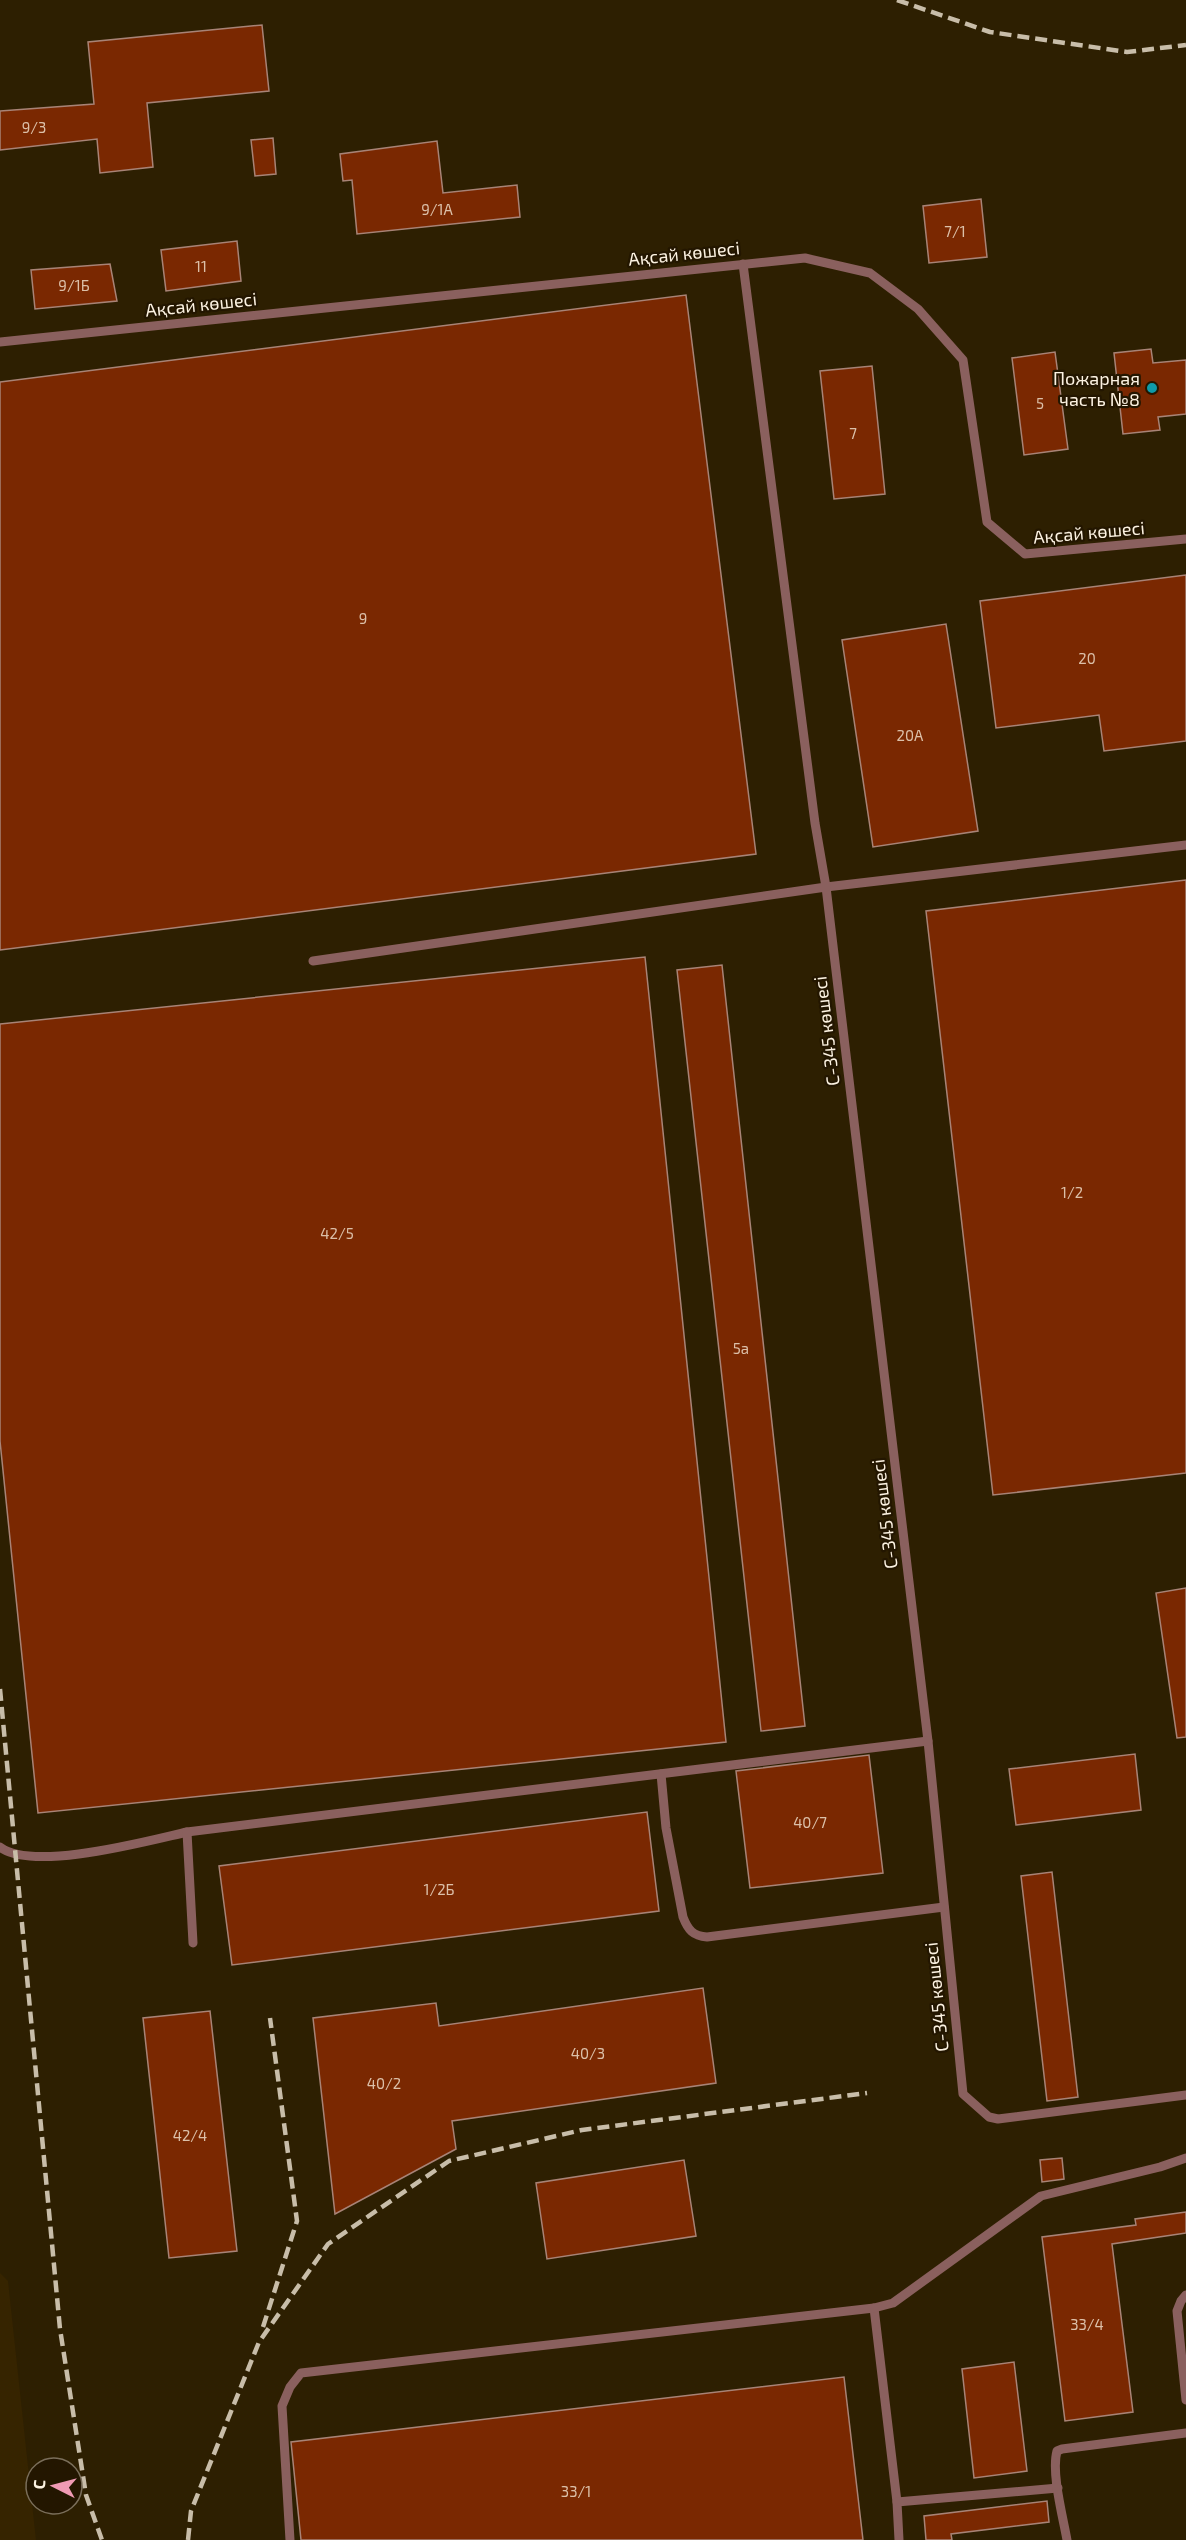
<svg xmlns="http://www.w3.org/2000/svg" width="1186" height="2540" font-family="'Exo 2',sans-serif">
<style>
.built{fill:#362400}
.building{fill:#7a2801;stroke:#a88376;stroke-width:1.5}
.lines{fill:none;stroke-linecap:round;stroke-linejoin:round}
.service{stroke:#8a605e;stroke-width:9}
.rail{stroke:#c8bda9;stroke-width:4.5;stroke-dasharray:12 6;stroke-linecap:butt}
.culture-dot{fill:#0f9aa8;stroke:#231600;stroke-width:2}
.labels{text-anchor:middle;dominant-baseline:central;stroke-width:4.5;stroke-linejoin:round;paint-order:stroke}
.number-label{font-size:15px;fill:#dcc0a9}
.street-label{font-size:18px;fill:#fcf2e1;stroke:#231600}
.poi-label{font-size:18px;fill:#fcf2e1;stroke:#231600;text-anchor:end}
</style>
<rect width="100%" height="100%" fill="#2d1f01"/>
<path class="built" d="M0,2273L8,2281L36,2540H0Z"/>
<g class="building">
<path d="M262,25L269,91L147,103L153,167L100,173L97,139L0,150V111L94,104L88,42Z"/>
<path d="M273,138L276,174L255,176L251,140Z"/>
<path d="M437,141L443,193L517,185L520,217L357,234L352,180L343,181L340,154Z"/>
<path d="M981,199L987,257L929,263L923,206Z"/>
<path d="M237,241L241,281L166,291L161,250Z"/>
<path d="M110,264L117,301L35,309L31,270Z"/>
<path d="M686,295L756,854L0,950V382Z"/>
<path d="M1151,349L1153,363L1186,360V414L1158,417L1160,430L1123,434L1114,353Z"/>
<path d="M1055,352L1068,449L1024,455L1012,358Z"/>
<path d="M872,366L885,494L834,499L820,371Z"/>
<path d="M1186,575V741L1104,751L1099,715L996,728L980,601Z"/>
<path d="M946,624L978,831L873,847L842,640Z"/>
<path d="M1186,880V1473L993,1495L926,911Z"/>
<path d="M645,957L726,1742L38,1813L0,1441V1024Z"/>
<path d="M722,965L805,1726L761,1731L677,970Z"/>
<path d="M1186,1588V1737L1177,1738L1156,1593Z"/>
<path d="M1135,1754L1141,1810L1016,1825L1009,1769Z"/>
<path d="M869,1755L883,1873L750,1888L736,1771Z"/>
<path d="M647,1812L659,1911L232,1965L219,1866Z"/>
<path d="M1052,1872L1078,2097L1047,2101L1021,1876Z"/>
<path d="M703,1988L716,2083L452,2121L456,2149L335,2214L313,2018L436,2003L439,2026Z"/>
<path d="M210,2011L237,2251L169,2258L143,2018Z"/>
<path d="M1062,2158L1064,2179L1042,2182L1040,2160Z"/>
<path d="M684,2160L696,2236L547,2259L536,2183Z"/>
<path d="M1186,2212V2233L1112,2244L1133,2412L1065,2421L1042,2237L1136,2225L1135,2219Z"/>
<path d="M1014,2362L1027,2471L974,2478L962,2369Z"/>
<path d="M844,2377L863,2540H301L291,2442Z"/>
<path d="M1047,2501L1049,2522L951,2534L952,2540H926L924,2516Z"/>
</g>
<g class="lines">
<g class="service">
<path d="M0,342L805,258L870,273L918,309L963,360L987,522L1025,554L1186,539"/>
<path d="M1186,845L826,887L928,1741L963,2094L989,2117L998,2119L1186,2095"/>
<path d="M313,961L826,887L815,823L743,264"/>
<path d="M661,1774L666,1828L683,1917C688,1930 693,1936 707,1937L944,1907"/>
<path d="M0,1847C33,1872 147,1841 187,1832"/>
<path d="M193,1943L187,1832L928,1741"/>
<path d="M1186,2295L1181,2301L1177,2311L1186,2400"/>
<path d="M874,2308L897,2502"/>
<path d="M290,2540L282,2406L290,2387L301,2373L874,2308L893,2303L1041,2196L1160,2167L1186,2158"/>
<path d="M899,2540L897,2502L1058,2488"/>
<path d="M1067,2540C1063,2517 1051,2473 1057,2451L1062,2449L1186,2433"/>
</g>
<g class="rail">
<path d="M897,0L990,32L1127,52L1186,45"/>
<path d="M0,1689L60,2329L86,2495L102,2540"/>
<path d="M263,2327L297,2221L270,2018"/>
<path d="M188,2540L191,2511L259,2342L328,2244L449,2161L582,2130L867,2093"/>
</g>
</g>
<circle class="culture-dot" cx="1152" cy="388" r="6"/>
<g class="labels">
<g class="number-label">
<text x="34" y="127">9/3</text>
<text x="437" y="209">9/1А</text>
<text x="955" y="231">7/1</text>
<text x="201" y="266">11</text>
<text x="74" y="285">9/1Б</text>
<text x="1040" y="403">5</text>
<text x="853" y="433">7</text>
<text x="363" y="618">9</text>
<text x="1087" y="658">20</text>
<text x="910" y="735">20А</text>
<text x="1072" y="1192">1/2</text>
<text x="337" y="1233">42/5</text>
<text x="741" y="1348">5а</text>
<text x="810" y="1822">40/7</text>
<text x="439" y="1889">1/2Б</text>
<text x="588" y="2053">40/3</text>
<text x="384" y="2083">40/2</text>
<text x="190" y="2135">42/4</text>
<text x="1087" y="2324">33/4</text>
<text x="576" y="2491">33/1</text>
</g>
<g class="street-label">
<text transform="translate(684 253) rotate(-6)">Ақсай көшесі</text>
<text transform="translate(201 304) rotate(-6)">Ақсай көшесі</text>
<text transform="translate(1089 532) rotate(-5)">Ақсай көшесі</text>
<text transform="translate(826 1031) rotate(-97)">С-345 көшесі</text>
<text transform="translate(884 1514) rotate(-97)">С-345 көшесі</text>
<text transform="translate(936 1997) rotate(-96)">С-345 көшесі</text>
</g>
<g class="poi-label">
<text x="1140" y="378">Пожарная<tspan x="1140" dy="21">часть №8</tspan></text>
</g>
</g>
<g transform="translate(54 2486) rotate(276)"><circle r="28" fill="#231600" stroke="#7a6e5a" stroke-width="1.5"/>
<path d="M0-4.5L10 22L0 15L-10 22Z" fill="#f09ab4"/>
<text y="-9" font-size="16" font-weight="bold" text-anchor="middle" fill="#fcf2e1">С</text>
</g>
</svg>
